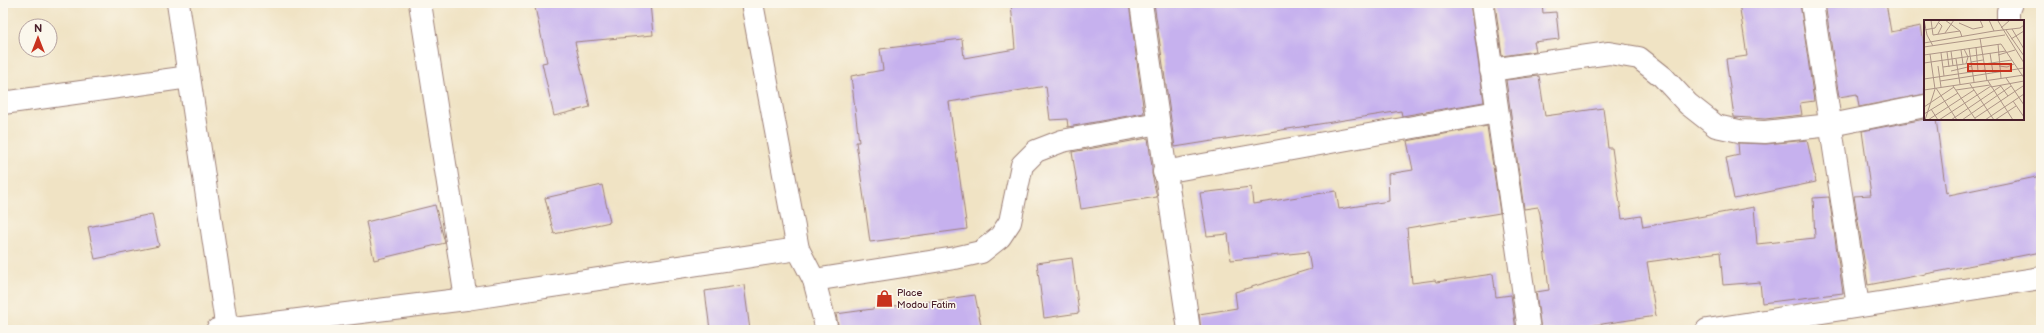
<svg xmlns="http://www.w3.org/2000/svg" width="2044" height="333" font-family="'Balsamiq Sans',sans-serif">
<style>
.building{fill:#c6b1ee}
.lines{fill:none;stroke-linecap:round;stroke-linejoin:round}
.minor-casing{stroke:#9d8178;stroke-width:24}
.minor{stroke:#fff;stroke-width:22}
.labels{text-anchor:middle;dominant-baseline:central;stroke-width:3;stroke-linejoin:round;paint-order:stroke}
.poi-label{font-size:10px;fill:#4a1f2b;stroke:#fbf7ec;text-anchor:start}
.inset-road{fill:none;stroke:#ae9587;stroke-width:1}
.view{fill:#c8321e;fill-opacity:0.15;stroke:#c8321e;stroke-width:2}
.inset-edge{fill:none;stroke:#4a1f2b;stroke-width:2}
</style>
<rect width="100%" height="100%" fill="#fbf7ec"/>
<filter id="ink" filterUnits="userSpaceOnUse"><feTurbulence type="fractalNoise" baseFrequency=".025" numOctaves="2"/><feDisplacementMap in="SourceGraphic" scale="8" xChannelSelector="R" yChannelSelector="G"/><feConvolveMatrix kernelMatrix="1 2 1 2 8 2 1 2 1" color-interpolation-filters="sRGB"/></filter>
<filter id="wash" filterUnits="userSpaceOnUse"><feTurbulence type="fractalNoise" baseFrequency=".012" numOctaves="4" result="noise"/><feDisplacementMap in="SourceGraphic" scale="16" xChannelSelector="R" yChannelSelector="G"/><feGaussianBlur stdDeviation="0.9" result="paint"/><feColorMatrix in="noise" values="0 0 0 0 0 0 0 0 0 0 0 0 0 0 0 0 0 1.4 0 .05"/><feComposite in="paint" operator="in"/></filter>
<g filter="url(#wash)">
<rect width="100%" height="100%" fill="#f0e3c4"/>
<g id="blocks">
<g class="building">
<path d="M534,3H650L653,35L575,42L590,107L554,116L542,63L547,62Z"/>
<path d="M1011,3H1129L1144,113L1068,127L1067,119L1050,120L1046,86L949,102L967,229L870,242L856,142H859L851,76L883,70L880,49L962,39L964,58L1015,49Z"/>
<path d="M1154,3H1470L1484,102L1402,116L1401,111L1175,147Z"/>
<path d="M1495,3H1542L1543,13L1556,12L1559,39L1534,42L1536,51L1502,56Z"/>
<path d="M1739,3H1800L1814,101L1800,103L1802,115L1765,119L1734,117L1726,59L1747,56Z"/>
<path d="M1825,3H1886L1891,32L1921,26L1925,48V94L1859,107L1857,94L1839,97Z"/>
<path d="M1539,76L1545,116L1603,108L1608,148H1612L1622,219L1641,216L1643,227L1754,207L1757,244L1815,238L1813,198L1829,197L1843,293L1762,303L1760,282L1723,285L1720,252L1647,262L1656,316L1562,330H1541L1536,292L1549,290L1540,214L1538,207L1524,209L1506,80Z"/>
<path d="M1925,119H1936L1946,193L1948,192L1949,195L2041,176V252L1868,285L1854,196L1871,195L1862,131Z"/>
<path d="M1487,126L1500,213L1407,228L1412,283L1435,280L1436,282L1493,274L1496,297L1511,295L1516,330H1201L1199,314L1237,308L1235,292L1311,269L1308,252L1231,260L1228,234L1207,236L1200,193L1251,187L1253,204L1336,191L1339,209L1389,201L1388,174L1413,170L1407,141Z"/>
<path d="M1148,138L1152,167V174L1157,197L1081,209L1072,152Z"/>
<path d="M1807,140L1816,182L1734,199L1726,158L1739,155L1738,143L1766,144Z"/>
<path d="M602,185L610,222L554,234L545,198Z"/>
<path d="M435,205L445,243L374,260L366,222Z"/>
<path d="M152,214L159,246L95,259L88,227Z"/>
<path d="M1072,258L1079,313L1044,318L1037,263Z"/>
<path d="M744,285L750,330H710L705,291Z"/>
<path d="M975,295L982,330H839L836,314Z"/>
</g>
</g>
</g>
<g filter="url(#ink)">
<use href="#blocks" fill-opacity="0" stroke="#9d8178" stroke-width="1"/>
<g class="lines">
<defs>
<g id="minor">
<path d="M178,3L227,330"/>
<path d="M420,3L466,299"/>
<path d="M752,3L798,249L814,280L827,330"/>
<path d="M1141,3L1189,330"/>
<path d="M1482,3L1529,330"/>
<path d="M1812,3L1858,306"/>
<path d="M2008,21V11L2011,3"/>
<path d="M1491,70L1609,53L1639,58L1663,77L1688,104L1716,126L1739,131L1765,132L1831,125L1925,106"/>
<path d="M3,103L189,77"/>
<path d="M1164,172L1497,112"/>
<path d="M814,280L955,258L981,252L1000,237L1010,222L1022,165L1036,151L1062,141L1158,123"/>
<path d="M217,330L466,299L798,249"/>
<path d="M1707,330L2041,278"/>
</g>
</defs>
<use href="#minor" class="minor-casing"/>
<use href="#minor" class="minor"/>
</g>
</g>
<defs>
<symbol id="shop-bare" viewBox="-9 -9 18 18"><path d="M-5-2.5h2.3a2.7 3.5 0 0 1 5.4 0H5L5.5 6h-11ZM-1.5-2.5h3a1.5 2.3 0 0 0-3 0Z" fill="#c8321e" stroke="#fbf7ec" stroke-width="2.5" paint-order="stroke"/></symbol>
</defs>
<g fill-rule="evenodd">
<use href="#shop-bare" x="872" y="286" width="25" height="25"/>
</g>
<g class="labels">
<g class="poi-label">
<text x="897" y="293">Place<tspan x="897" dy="12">Modou Fatim</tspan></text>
</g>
</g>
<g transform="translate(1924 20)">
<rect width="100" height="100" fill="#f0e3c4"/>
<path class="inset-road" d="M0,0L3,15L9,26M7,0L9,15L36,11M21,0L36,11L38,17M65,0L70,11L96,8L100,5M74,1L100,43M35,3L49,9L59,7L56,0M77,8L86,0M88,9L100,29M0,10L11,8L16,0M82,10L100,36M21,13L30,0M14,14L18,6L15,3M56,18L63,61M87,19L100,11M0,23L70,11M74,24L77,58M0,27L81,15M52,27L54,51M45,28L50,62M40,29L44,37L42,44M37,30L39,44M27,31L29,46M23,32L25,47M17,33L20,56M66,33L69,53M0,35L77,24L100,58M74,35L91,30M32,39L36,64M47,42L59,40M0,43L82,31M60,44L88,40M14,46L17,67M75,46L83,47L90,44M19,47L48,43M27,51L48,46M82,58L100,85M0,59L61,50M16,61L100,48M64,61L89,100M46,64L70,100M76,65L84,76M29,66L52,100M67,67L100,61M12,68L33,100M0,70L100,55M32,70L66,65M89,81L100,97M0,87L30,67M7,89L14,100M0,94L34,73M51,98L99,66M1,100L11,69L6,34M4,100L50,70M15,100L67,66M27,100L77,66M38,100L87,66M61,100L100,74M71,100L92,86"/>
<path class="view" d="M44,44H87V51H44Z"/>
<rect width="100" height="100" class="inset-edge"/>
</g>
<rect width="2044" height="333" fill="none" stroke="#fbf7ec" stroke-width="16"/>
<g transform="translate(38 38)"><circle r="19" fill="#fbf7ec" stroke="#b4a19f"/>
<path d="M0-3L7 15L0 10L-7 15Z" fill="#c8321e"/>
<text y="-6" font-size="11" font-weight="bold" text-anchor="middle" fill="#4a1f2b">N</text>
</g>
</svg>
